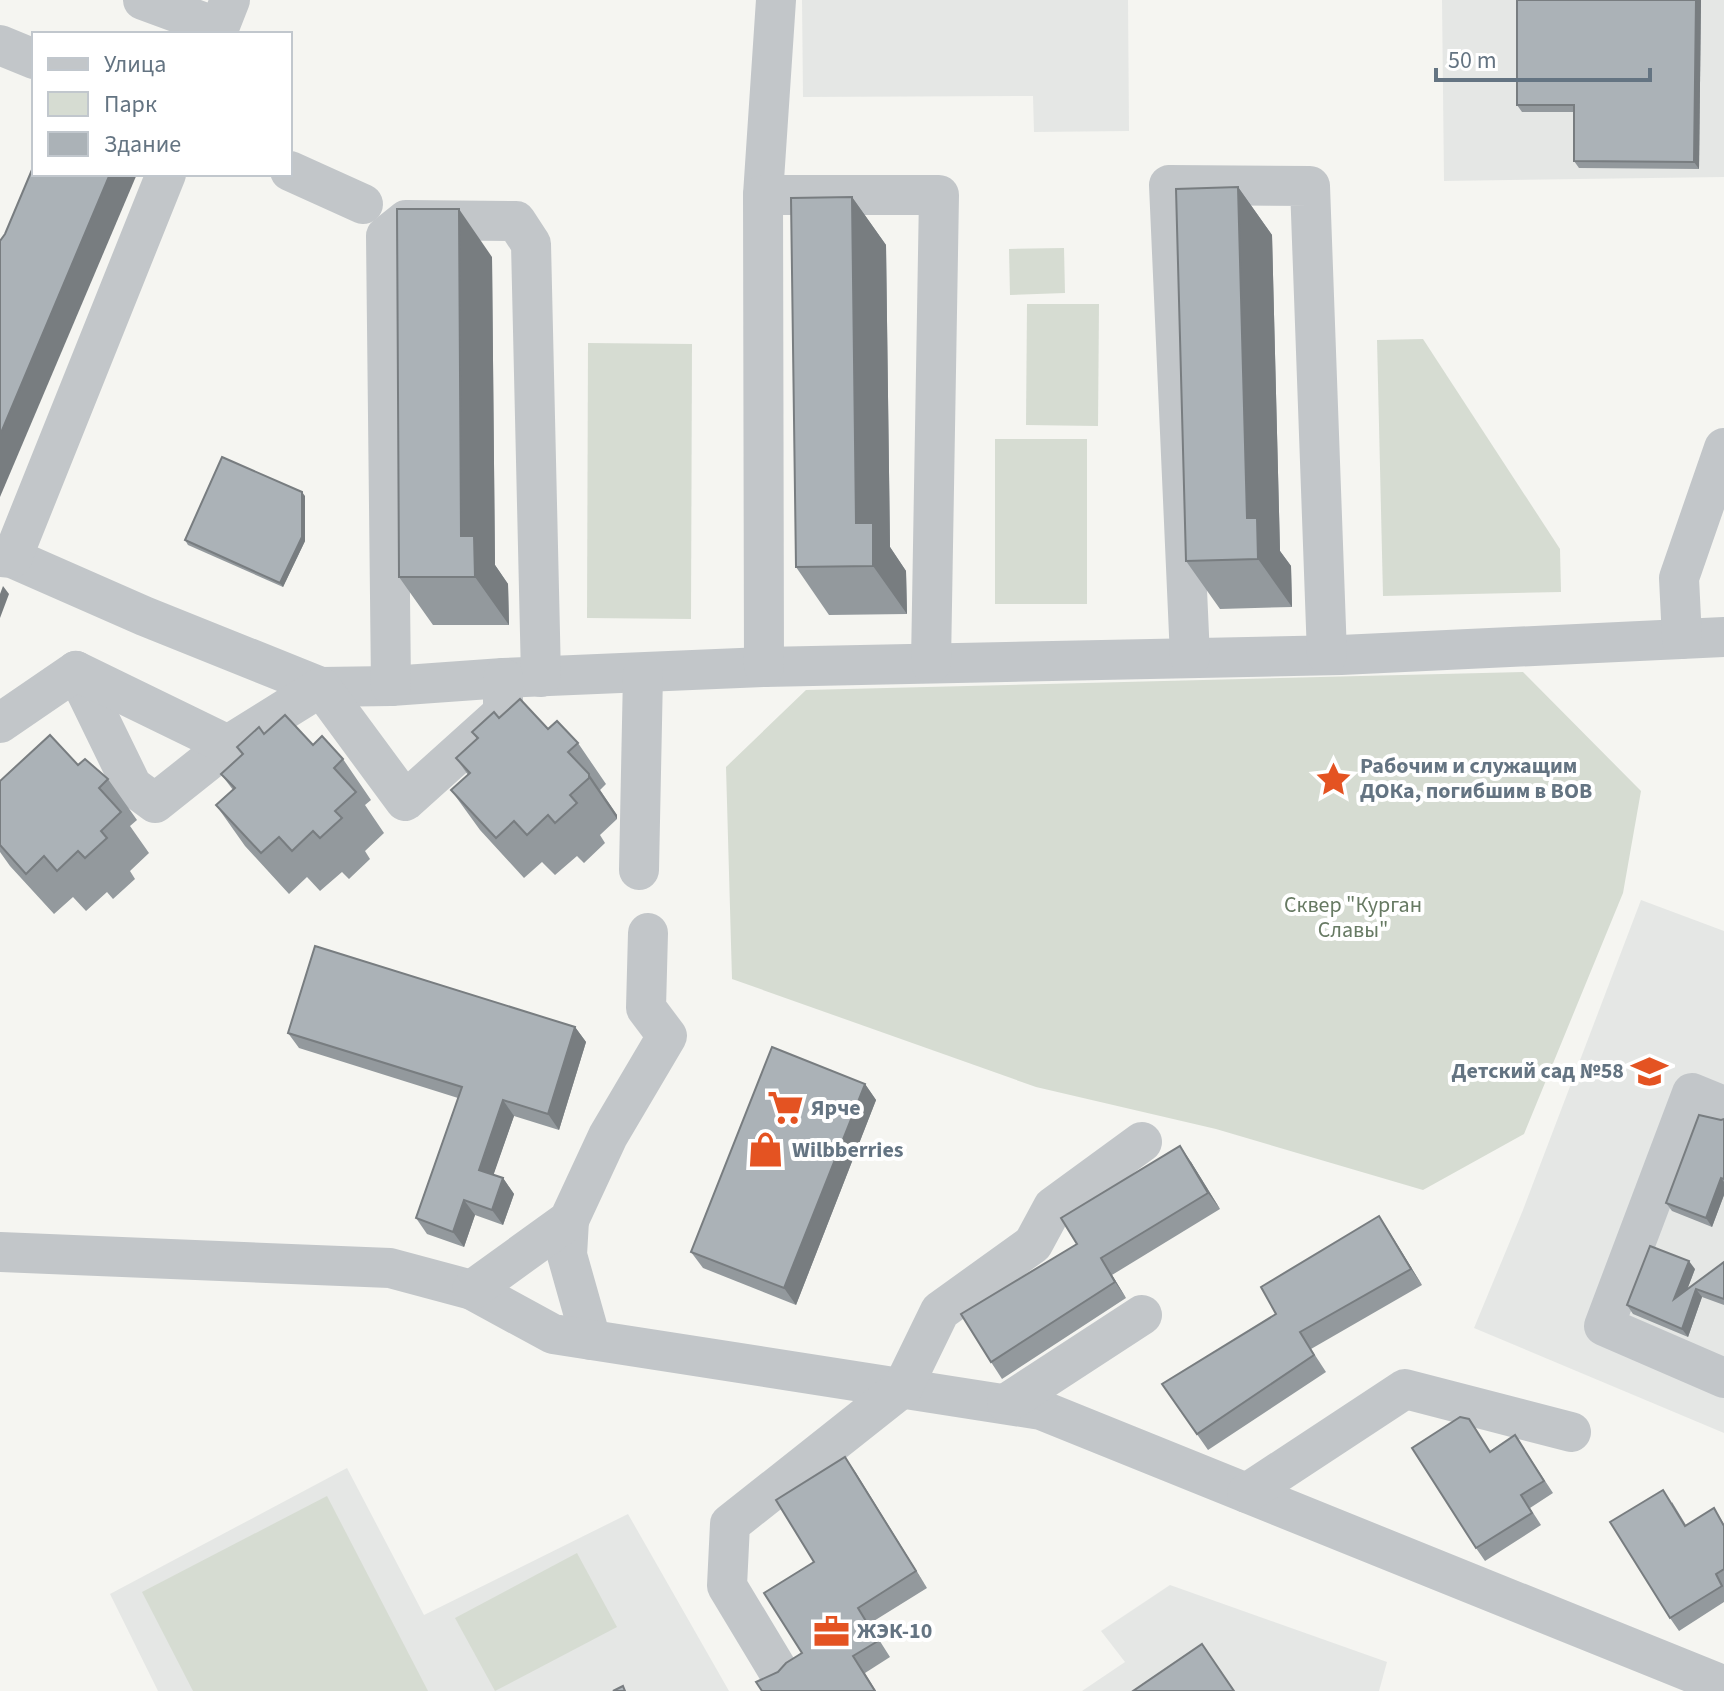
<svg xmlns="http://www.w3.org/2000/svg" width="1724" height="1691" font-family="'Source Sans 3',sans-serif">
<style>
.built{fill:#e5e7e5}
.green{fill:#d6dcd2}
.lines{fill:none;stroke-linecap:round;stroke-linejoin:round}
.minor{stroke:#c2c6c9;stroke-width:40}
.wall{fill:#93999d}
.shaded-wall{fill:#787d80}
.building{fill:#abb2b7;stroke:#787d80;stroke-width:2}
.labels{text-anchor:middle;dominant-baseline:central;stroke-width:8;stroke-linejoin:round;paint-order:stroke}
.poi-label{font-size:22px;font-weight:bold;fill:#647482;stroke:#fff;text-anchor:start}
.park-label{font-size:22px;fill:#677a63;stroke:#fff}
</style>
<rect width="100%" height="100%" fill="#f5f5f1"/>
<g class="built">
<path d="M802,0H1128L1129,131L1034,132L1033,96L803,97Z"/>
<path d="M1442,0H1724V177L1444,181Z"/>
<path d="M1641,900L1724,931V1433L1474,1328L1523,1210Z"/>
<path d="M347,1468L424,1615L628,1514L729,1691H158L110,1594Z"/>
<path d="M1170,1585L1387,1662L1379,1691H1082L1125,1662L1101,1631Z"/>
</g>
<g class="green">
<path d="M1064,248L1065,293L1010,295L1009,249Z"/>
<path d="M1027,304H1099L1098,426L1026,425Z"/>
<path d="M1423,339L1560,549L1561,592L1383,596L1377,340Z"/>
<path d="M588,343L692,344L691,619L587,618Z"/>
<rect x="995" y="439" width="92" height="165"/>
<path d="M1523,672L1641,791L1623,893L1524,1134L1423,1190L1216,1129L1036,1087L732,979L726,767L806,690Z"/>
<path d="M327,1496L428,1691H193L142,1592Z"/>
<path d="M577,1553L617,1627L495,1691L455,1618Z"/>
</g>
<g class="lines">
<g class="minor">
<path d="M143,0L219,28L230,0"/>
<path d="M0,45L34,59"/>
<path d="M290,171L363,204"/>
<path d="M763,195L776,0"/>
<path d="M0,557L12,558L144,616L321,687L391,686L503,678L764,667L1341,655L1724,637"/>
<path d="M12,558L166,174"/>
<path d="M1682,639L1679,578L1724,448"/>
<path d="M1190,657L1169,185L1310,186L1327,655"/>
<path d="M764,667L763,195H939L931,663"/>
<path d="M76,671L132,786L155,803L228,745"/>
<path d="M391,686L386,236L406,220L516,221L531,244L541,677"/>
<path d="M0,723L76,671L228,745L321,687L405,801L503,713V678"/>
<path d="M639,870L643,674"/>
<path d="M1724,1106L1692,1093L1604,1326L1724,1378"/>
<path d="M569,1220L567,1255L591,1340"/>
<path d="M0,1252L390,1268L472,1290L553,1334L1041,1410L1720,1684"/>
<path d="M472,1290L569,1220L608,1136L667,1036L646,1008L648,933"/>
<path d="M1007,1403L1142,1315"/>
<path d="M1247,1493L1405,1389L1571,1432"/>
<path d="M777,1669L727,1586L730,1524L903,1387L940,1311L1033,1244L1053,1207L1142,1142"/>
</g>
</g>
<g class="wall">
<path d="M1517,0H1701L1699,169L1579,168L1574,161V112H1522L1517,105Z"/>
<path d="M1238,187L1272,235L1280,551L1291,566L1292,607L1220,609L1186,561Z"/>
<path d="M852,197L886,245L890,547L906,571L907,614L829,615L796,567Z"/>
<path d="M492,257L495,565L508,584L509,625H433L399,577Z"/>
<path d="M305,496V541L283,587L188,545L185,540Z"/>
<path d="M499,718L548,729L578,743L606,784L600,790L617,815V819L600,835L605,843L584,863L577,856L555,875L542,862L524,878L480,830L451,790L468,775L456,758L477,739L472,732Z"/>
<path d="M264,734L313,745L343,759L371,800L365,805L384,833L365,851L370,859L349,879L342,872L320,891L307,877L289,894L245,846L216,805L233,790L221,774L242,754L237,747Z"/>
<path d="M78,765L108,779L137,820L130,826L149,853L130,871L135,879L113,899L107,892L86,911L73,897L54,914L10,866L0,852V781Z"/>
<path d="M575,1027L586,1042L559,1130L514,1116L493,1175L503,1178L514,1194L503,1225L475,1215L464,1247L427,1234L416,1218L458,1098L299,1048L288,1033Z"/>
<path d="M865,1084L876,1100L796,1305L703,1268L691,1252Z"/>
<path d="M1724,1119V1195L1712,1227L1672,1211L1666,1203L1721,1120Z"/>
<path d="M1191,1162L1220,1209L1112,1275L1126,1298L1002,1379L991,1362L1077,1244Z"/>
<path d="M1379,1216L1422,1285L1311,1349L1326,1372L1208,1450L1162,1384L1276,1314Z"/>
<path d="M1724,1262V1305L1702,1297L1688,1337L1633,1314L1627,1305L1695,1269L1687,1290Z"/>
<path d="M1515,1435L1553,1493L1530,1508L1541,1525L1485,1561L1476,1548L1490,1451Z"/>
<path d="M845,1457L927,1588L869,1624L890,1657L865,1673L876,1691H762L778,1672L802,1653L814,1562Z"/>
<path d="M1672,1502L1686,1525L1714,1508L1724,1524V1602L1679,1631L1670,1618Z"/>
</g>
<g class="shaded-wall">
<path d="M1696,0H1701L1699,169L1694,162Z"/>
<path d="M110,174H137L0,497V435Z"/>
<path d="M1238,187L1272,235L1280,551L1291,566L1292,607L1258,559L1247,518Z"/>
<path d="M852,197L886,245L890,547L906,571L907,614L873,566L856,523Z"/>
<path d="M459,209L492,257L495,565L508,584L509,625L475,577L461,536Z"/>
<path d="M302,492L305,496V541L283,587L280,583Z"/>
<path d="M3,586L9,594L0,618V594Z"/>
<path d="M589,774L617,815V819L589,778Z"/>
<path d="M575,1027L586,1042L559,1130L548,1114Z"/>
<path d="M865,1084L876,1100L796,1305L784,1288Z"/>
<path d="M503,1100L514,1116L490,1185L479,1170Z"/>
<path d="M1180,1146L1191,1162L1220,1209L1208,1193Z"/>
<path d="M503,1178L514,1194L503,1225L492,1210Z"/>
<path d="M1721,1178L1724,1182V1195L1712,1227L1706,1218Z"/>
<path d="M464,1200L475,1215L464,1247L453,1232Z"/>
<path d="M1379,1216L1390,1233L1422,1285L1411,1269Z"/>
<path d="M1101,1258L1112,1275L1126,1298L1115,1282Z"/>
<path d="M1689,1261L1695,1269L1680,1308L1674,1299Z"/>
<path d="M1696,1289L1702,1297L1688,1337L1682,1329Z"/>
<path d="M845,1457L856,1473L927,1588L916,1571Z"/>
</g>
<g class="building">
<path d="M1517,0H1696L1694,162L1574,161V105H1517Z"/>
<path d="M34,165V174H110L0,435V241L5,234Z"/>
<path d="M1238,187L1247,518H1257L1258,559L1186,561L1176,189Z"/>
<path d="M852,197L856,523H873V566L796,567L791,198Z"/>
<path d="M397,209H459L461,536H474L475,577H399Z"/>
<path d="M222,457L302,492V537L280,583L185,540Z"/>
<path d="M520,699L548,729L557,721L578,743L568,752L589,774V778L570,795L577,803L555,823L548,815L527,835L514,821L496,838L451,790L470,773L456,758L478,738L472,732L494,712L499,718Z"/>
<path d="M285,715L313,745L322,736L343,759L334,768L356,792L335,811L342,818L320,838L313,831L292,851L279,837L261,853L216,805L235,788L221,774L243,754L237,747L259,727L264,734Z"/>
<path d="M50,735L78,765L85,759L108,779L99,788L121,812L101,831L107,838L85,858L78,851L57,871L44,856L26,874L0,845V781Z"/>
<path d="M315,946L575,1027L548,1114L503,1100L479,1170L503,1178L492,1210L464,1200L453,1232L416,1218L462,1087L288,1033Z"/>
<path d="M772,1047L865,1084L784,1288L691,1252Z"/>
<path d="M1699,1115L1721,1120L1724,1119V1179L1721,1178L1706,1218L1666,1203Z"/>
<path d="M1180,1146L1208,1193L1101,1258L1115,1282L991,1362L961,1314L1077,1244L1061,1218Z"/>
<path d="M1379,1216L1411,1269L1300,1332L1314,1355L1197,1434L1162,1384L1276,1314L1261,1287Z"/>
<path d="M1650,1246L1689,1261L1674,1299L1724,1262V1299L1696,1289L1682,1329L1627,1305Z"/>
<path d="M1460,1417L1469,1419L1490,1452L1515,1435L1544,1481L1521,1495L1532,1513L1476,1548L1412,1448Z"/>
<path d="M845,1457L916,1571L858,1608L878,1641L853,1656L875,1691H762L756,1682L778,1672L786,1663L802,1653L764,1593L814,1562L776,1500Z"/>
<path d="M1663,1490L1685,1526L1714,1508L1724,1526V1569L1716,1574L1722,1586L1670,1618L1610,1522Z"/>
<path d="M1202,1644L1234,1691H1133Z"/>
<path d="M623,1686L625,1691H613Z"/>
</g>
<defs>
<symbol id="sight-bare" viewBox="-9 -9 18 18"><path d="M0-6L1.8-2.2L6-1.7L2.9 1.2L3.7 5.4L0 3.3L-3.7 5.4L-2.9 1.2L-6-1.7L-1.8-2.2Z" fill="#e45322" stroke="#fff" stroke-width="2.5" paint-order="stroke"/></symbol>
<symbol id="school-bare" viewBox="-9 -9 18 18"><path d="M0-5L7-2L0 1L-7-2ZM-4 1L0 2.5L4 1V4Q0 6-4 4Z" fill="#e45322" stroke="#fff" stroke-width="2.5" paint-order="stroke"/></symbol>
<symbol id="supermarket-bare" viewBox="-9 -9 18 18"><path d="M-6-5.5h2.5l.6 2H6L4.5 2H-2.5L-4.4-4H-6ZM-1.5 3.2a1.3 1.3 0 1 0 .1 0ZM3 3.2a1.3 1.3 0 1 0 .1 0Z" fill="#e45322" stroke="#fff" stroke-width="2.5" paint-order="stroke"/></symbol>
<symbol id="shop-bare" viewBox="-9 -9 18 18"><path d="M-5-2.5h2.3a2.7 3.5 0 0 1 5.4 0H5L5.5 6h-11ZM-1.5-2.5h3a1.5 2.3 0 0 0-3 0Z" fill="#e45322" stroke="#fff" stroke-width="2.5" paint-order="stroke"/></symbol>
<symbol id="office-bare" viewBox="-9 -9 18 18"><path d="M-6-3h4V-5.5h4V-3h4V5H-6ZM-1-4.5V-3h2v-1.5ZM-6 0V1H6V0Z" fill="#e45322" stroke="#fff" stroke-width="2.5" paint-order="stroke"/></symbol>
</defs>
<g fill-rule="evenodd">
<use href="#sight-bare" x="1308" y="754" width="51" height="51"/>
<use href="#school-bare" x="1624" y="1046" width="51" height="51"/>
<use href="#supermarket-bare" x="760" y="1082" width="51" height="51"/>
<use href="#shop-bare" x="740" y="1124" width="51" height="51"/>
<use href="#office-bare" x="806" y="1606" width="51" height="51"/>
</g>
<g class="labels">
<g class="poi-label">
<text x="1360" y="766">Рабочим и служащим<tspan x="1360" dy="25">ДОКа, погибшим в ВОВ</tspan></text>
<text x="1624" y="1071" text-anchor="end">Детский сад №58</text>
<text x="811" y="1108">Ярче</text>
<text x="792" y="1150">Wilbberries</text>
<text x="857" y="1631">ЖЭК-10</text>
</g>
<g class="park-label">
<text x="1353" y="905">Сквер "Курган<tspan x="1353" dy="25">Славы"</tspan></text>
</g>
</g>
<rect x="32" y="32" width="260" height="144" fill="#ffffff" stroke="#c1c7cd" stroke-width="2"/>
<rect x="48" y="58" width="40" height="12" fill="#c2c6c9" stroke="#c1c7cd" stroke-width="2"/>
<text x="104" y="72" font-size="24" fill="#647482">Улица</text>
<rect x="48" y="92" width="40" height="24" fill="#d6dcd2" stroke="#c1c7cd" stroke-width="2"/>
<text x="104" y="112" font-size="24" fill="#647482">Парк</text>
<rect x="48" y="132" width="40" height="24" fill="#abb2b7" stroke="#c1c7cd" stroke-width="2"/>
<text x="104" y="152" font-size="24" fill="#647482">Здание</text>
<path d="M1436 68v12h214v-12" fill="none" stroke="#647482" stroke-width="4"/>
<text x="1448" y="68" font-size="24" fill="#647482" stroke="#ffffff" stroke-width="6" paint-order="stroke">50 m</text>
</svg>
